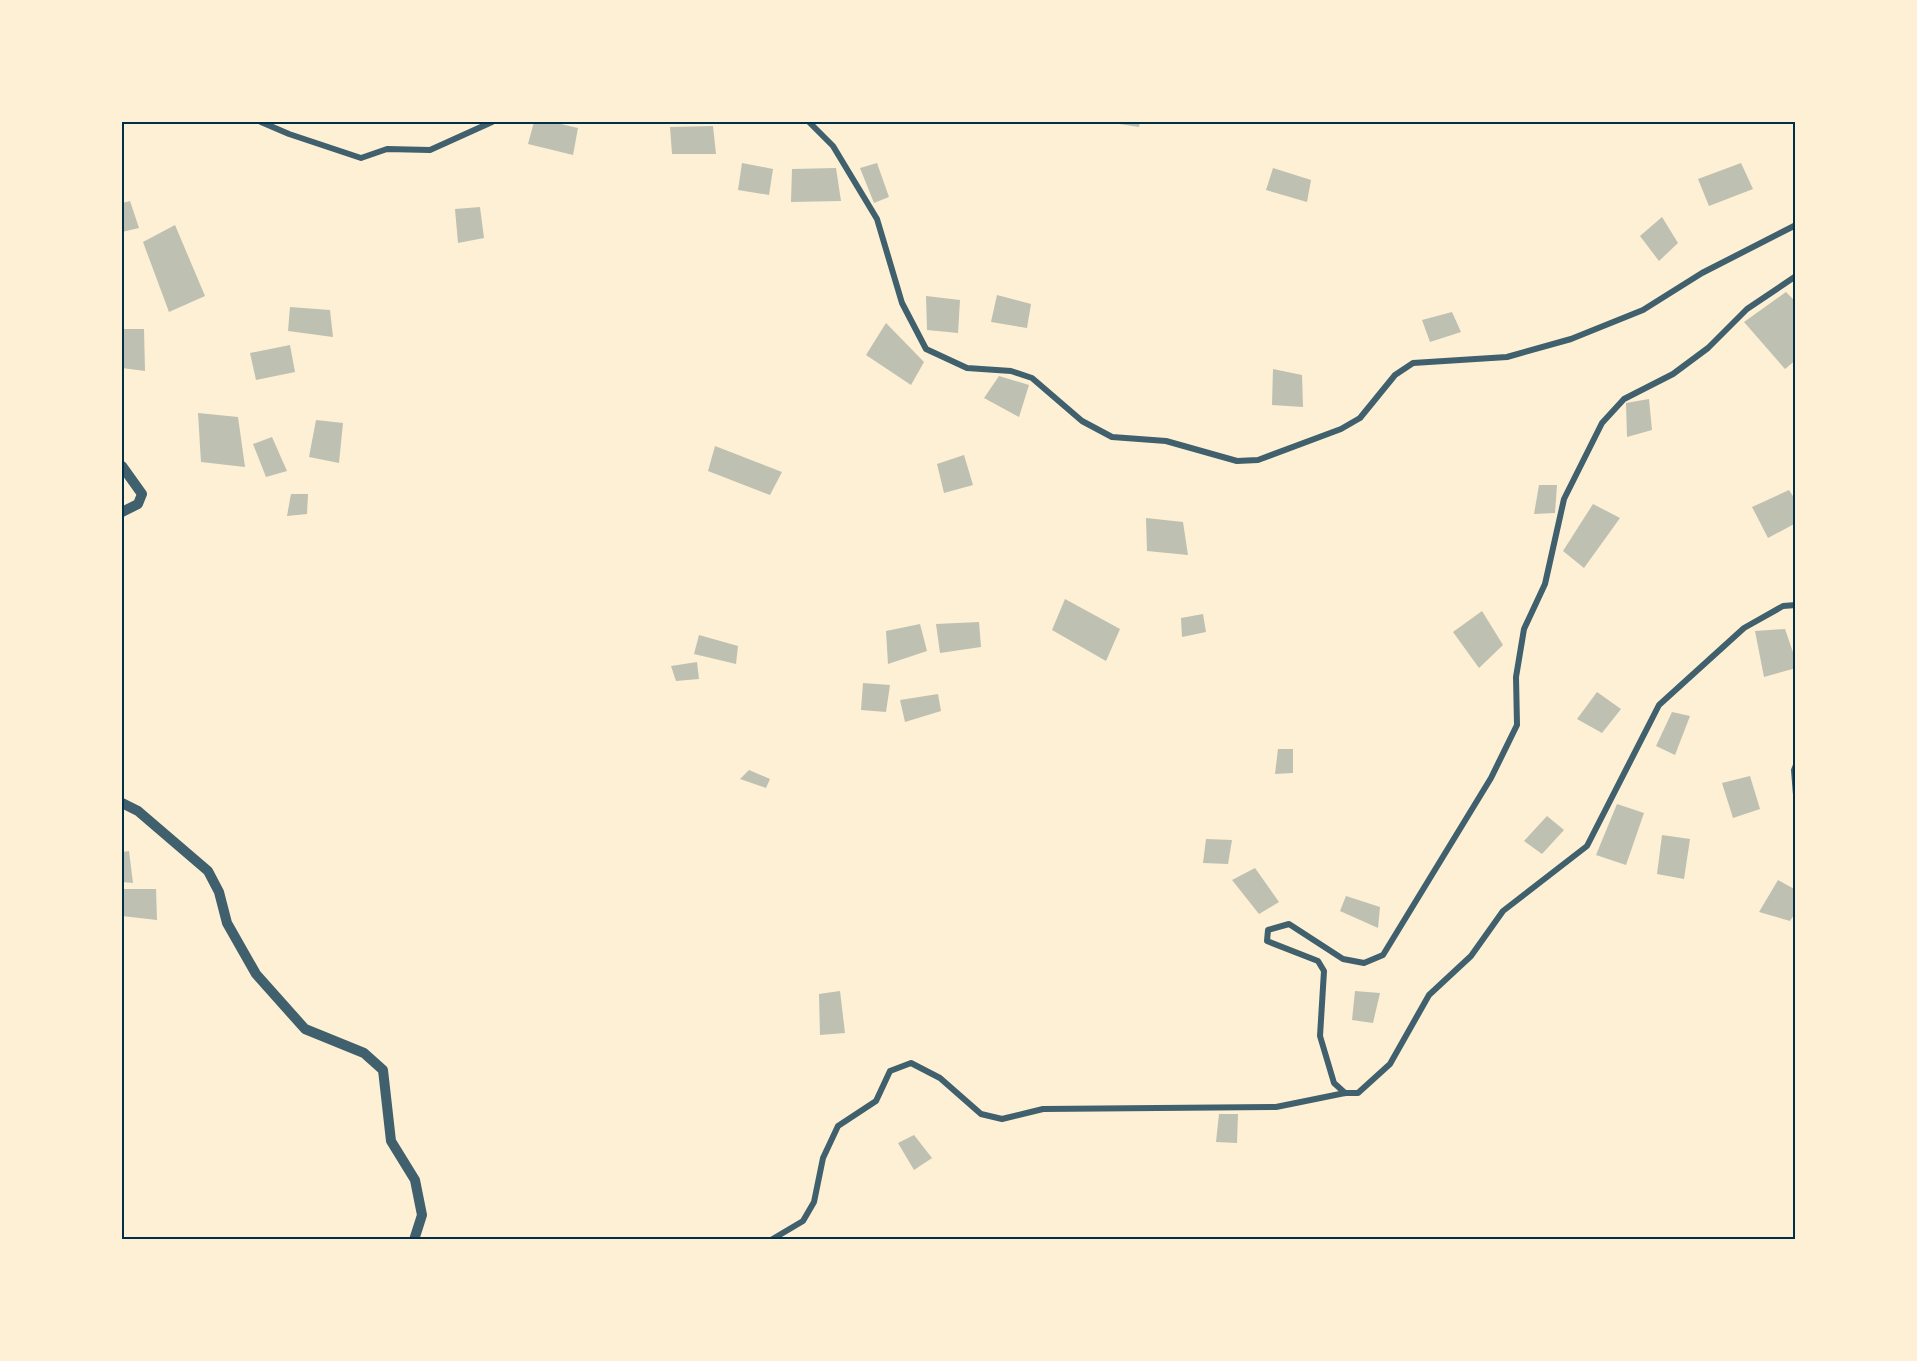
<svg xmlns="http://www.w3.org/2000/svg" width="1917" height="1361" font-family="'Public Sans',sans-serif">
<style>
.building{fill:#bec0b2}
.lines{fill:none;stroke-linecap:round;stroke-linejoin:round}
.minor{stroke:#3f606c;stroke-width:6}
.tertiary{stroke:#3f606c;stroke-width:10}
.neatline{fill:none;stroke:#003049;stroke-width:2}
</style>
<rect width="100%" height="100%" fill="#fdf0d5"/>
<g class="building">
<path d="M534,122H552L578,128L573,155L528,144Z"/>
<path d="M1106,122H1140L1139,127Z"/>
<path d="M713,126L716,154H672L670,127Z"/>
<path d="M742,163L773,169L769,195L738,190Z"/>
<path d="M877,163L889,197L874,203L860,168Z"/>
<path d="M1741,163L1753,189L1709,206L1698,179Z"/>
<path d="M836,168L841,201L791,202L792,169Z"/>
<path d="M1273,168L1311,180L1307,202L1266,190Z"/>
<path d="M130,201L139,228L122,232V203Z"/>
<path d="M480,207L484,238L458,243L455,209Z"/>
<path d="M1662,217L1678,243L1659,261L1640,236Z"/>
<path d="M175,225L205,296L169,312L143,242Z"/>
<path d="M1786,292L1796,302V360L1785,369L1744,322Z"/>
<path d="M997,295L1031,304L1027,328L991,322Z"/>
<path d="M926,296L960,300L958,333L927,330Z"/>
<path d="M290,307L330,310L333,337L288,331Z"/>
<path d="M1452,312L1461,332L1430,342L1422,320Z"/>
<path d="M886,323L924,362L911,385L866,355Z"/>
<path d="M122,329H144L145,371L122,368Z"/>
<path d="M290,345L295,372L256,380L250,353Z"/>
<path d="M1273,369L1302,375L1303,407L1272,405Z"/>
<path d="M999,376L1029,385L1019,417L984,398Z"/>
<path d="M1649,399L1652,430L1627,437L1626,403Z"/>
<path d="M198,413L238,417L245,467L201,462Z"/>
<path d="M316,420L343,423L339,463L309,457Z"/>
<path d="M272,437L287,471L266,477L253,444Z"/>
<path d="M715,446L782,472L770,495L708,471Z"/>
<path d="M964,455L973,485L944,493L937,464Z"/>
<path d="M1539,485H1557L1555,513L1534,514Z"/>
<path d="M1789,490L1796,501V523L1768,538L1752,507Z"/>
<path d="M291,494H308L307,514L287,516Z"/>
<path d="M1593,504L1620,518L1584,568L1563,551Z"/>
<path d="M1146,518L1183,522L1188,555L1147,551Z"/>
<path d="M1065,599L1120,629L1106,661L1052,630Z"/>
<path d="M1482,611L1503,645L1479,668L1453,632Z"/>
<path d="M1203,614L1206,632L1182,637L1181,618Z"/>
<path d="M979,622L981,647L940,653L936,624Z"/>
<path d="M920,624L927,651L888,664L886,631Z"/>
<path d="M1785,629L1796,661V668L1764,677L1755,631Z"/>
<path d="M699,635L738,646L736,664L694,654Z"/>
<path d="M697,662L699,679L676,681L671,666Z"/>
<path d="M863,683L890,685L886,712L861,710Z"/>
<path d="M1597,692L1621,709L1602,733L1577,719Z"/>
<path d="M938,694L941,711L905,722L900,700Z"/>
<path d="M1672,712L1690,716L1675,755L1656,746Z"/>
<path d="M1278,749H1293V773L1275,774Z"/>
<path d="M749,770L770,779L766,788L740,779Z"/>
<path d="M1750,776L1760,809L1733,818L1722,783Z"/>
<path d="M1617,804L1644,813L1626,865L1596,855Z"/>
<path d="M1547,816L1564,830L1542,854L1524,841Z"/>
<path d="M1662,835L1690,839L1684,879L1657,874Z"/>
<path d="M1206,839L1232,840L1228,864L1203,863Z"/>
<path d="M129,851L133,883L122,882V852Z"/>
<path d="M1255,868L1279,902L1259,914L1232,880Z"/>
<path d="M1778,880L1796,890V912L1790,921L1759,912Z"/>
<path d="M122,889H156L157,920L122,916Z"/>
<path d="M1346,896L1380,907L1378,928L1340,911Z"/>
<path d="M840,991L845,1033L820,1035L819,994Z"/>
<path d="M1355,991L1380,993L1373,1023L1352,1020Z"/>
<path d="M1219,1114H1238L1237,1143L1216,1142Z"/>
<path d="M914,1135L932,1158L914,1170L898,1143Z"/>
</g>
<g class="lines">
<g class="minor">
<path d="M261,122L289,134L361,158L387,149L430,150L492,122"/>
<path d="M809,122L833,146L877,219L902,303L926,349L967,368L1011,371L1032,378L1082,421L1112,437L1166,441L1237,461L1258,460L1341,429L1360,418L1395,375L1413,363L1507,357L1571,339L1643,310L1702,273L1796,225"/>
<path d="M1796,765L1794,770L1796,795"/>
<path d="M1345,1093L1334,1083L1320,1036L1324,971L1318,961L1267,941L1268,930L1289,924L1343,959L1364,963L1383,955L1491,778L1517,725L1516,677L1524,629L1545,584L1564,499L1602,423L1624,399L1673,374L1708,348L1747,309L1796,276"/>
<path d="M771,1240L803,1221L814,1202L823,1158L838,1126L876,1101L890,1071L911,1063L940,1078L981,1114L1002,1119L1043,1109L1276,1107L1345,1093H1358L1390,1064L1429,995L1471,956L1503,911L1587,846L1659,705L1744,628L1783,606L1796,605"/>
</g>
<g class="tertiary">
<path d="M122,466L142,494L138,504L122,512"/>
<path d="M122,803L138,811L208,871L219,892L227,923L256,974L305,1029L364,1053L383,1070L391,1141L415,1180L422,1215L414,1240"/>
</g>
</g>
<rect width="1917" height="1361" fill="none" stroke="#fdf0d5" stroke-width="246"/>
<rect x="123" y="123" width="1671" height="1115" class="neatline"/>
</svg>
